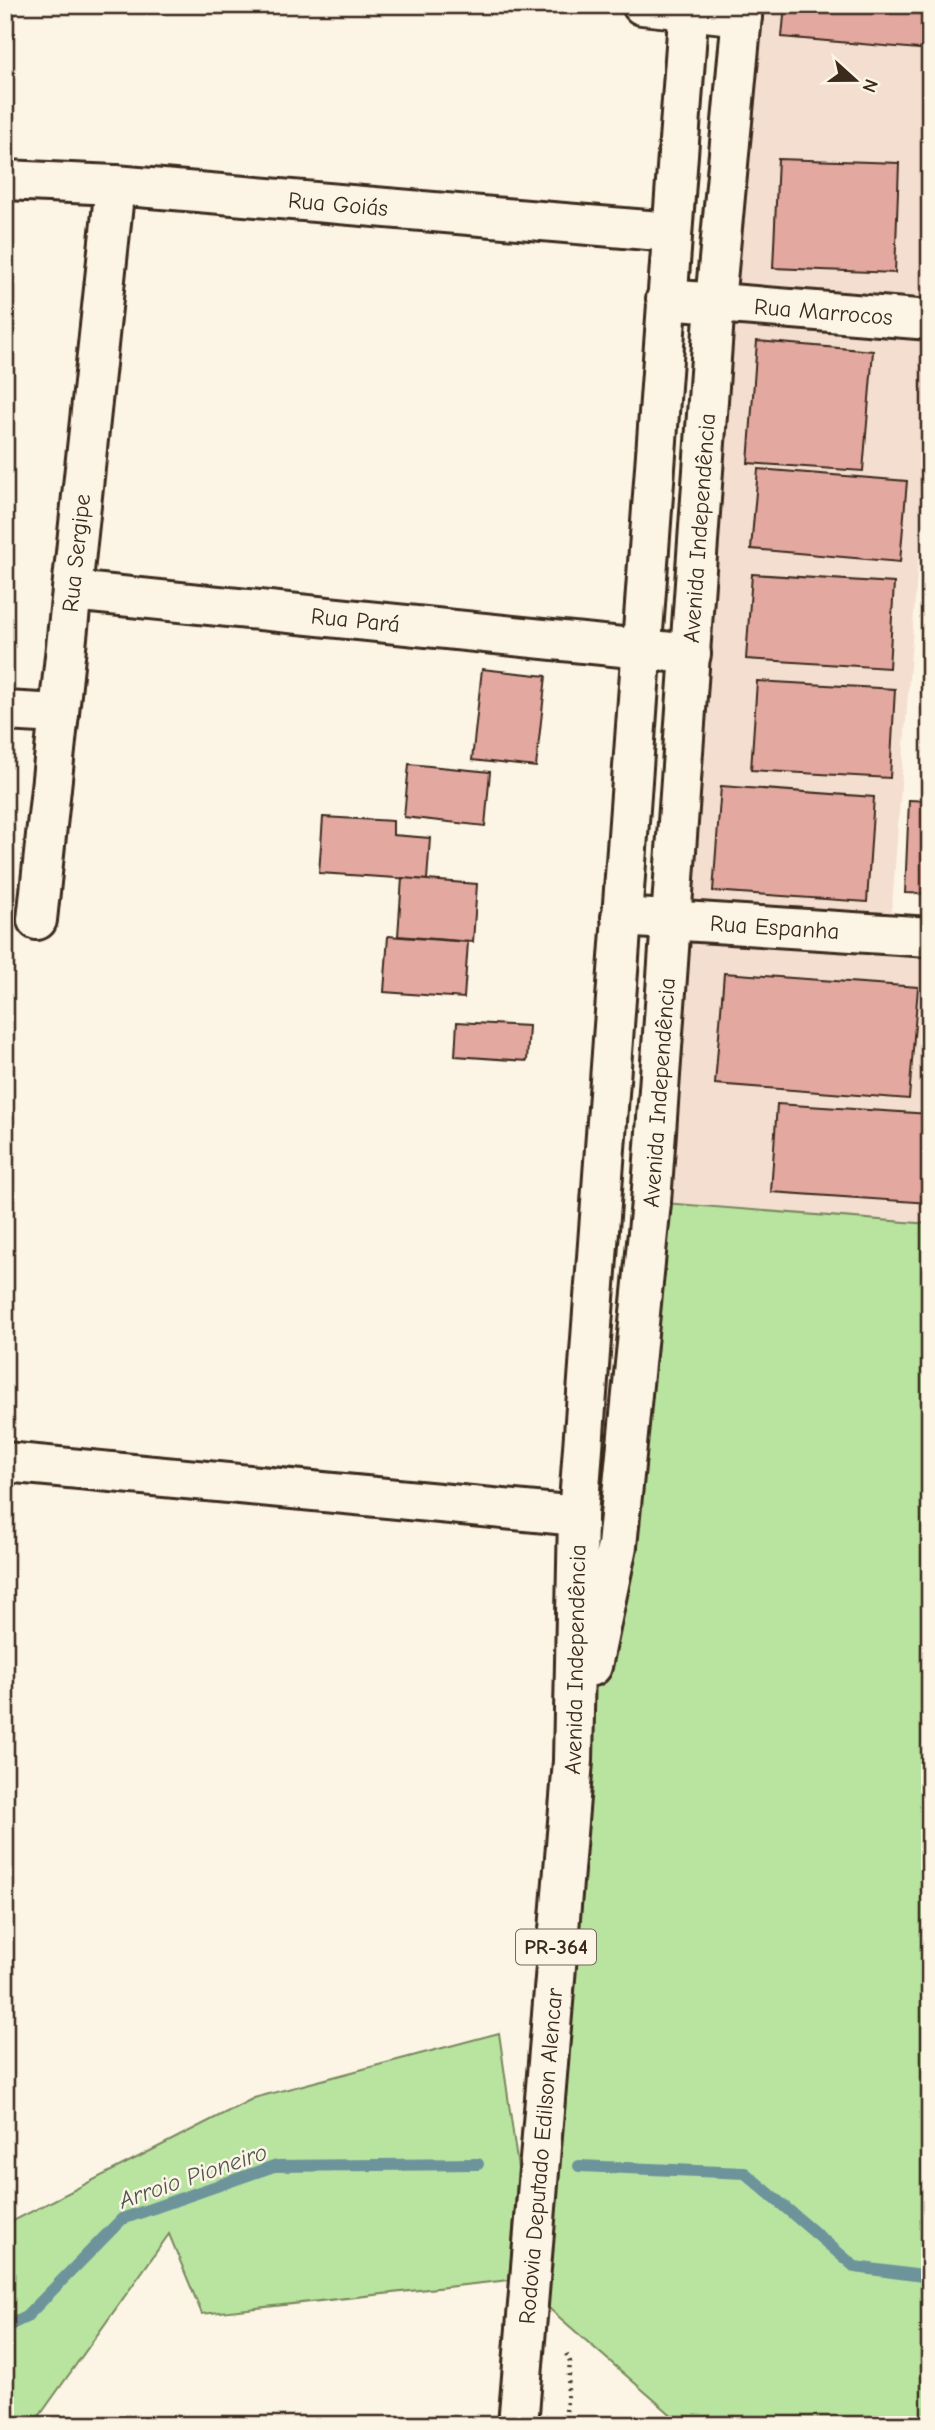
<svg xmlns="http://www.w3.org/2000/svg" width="935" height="2430" font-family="'Comic Neue',sans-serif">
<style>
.built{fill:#f4ded0}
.green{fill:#b9e4a0;stroke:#7a875f;stroke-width:2}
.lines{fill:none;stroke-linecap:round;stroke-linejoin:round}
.stream{stroke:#6d949b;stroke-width:12}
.building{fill:#e3a9a0;stroke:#3b2a1e;stroke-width:2}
.minor-casing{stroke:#3b2a1e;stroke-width:44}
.major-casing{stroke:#3b2a1e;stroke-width:44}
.path{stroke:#3b2a1e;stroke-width:4.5;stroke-dasharray:2 5;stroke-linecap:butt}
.minor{stroke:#fcf5e5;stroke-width:38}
.major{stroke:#fcf5e5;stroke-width:38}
.labels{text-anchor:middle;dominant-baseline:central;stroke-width:5;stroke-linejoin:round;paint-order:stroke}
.shield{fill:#fcf5e5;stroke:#75675a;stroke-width:2}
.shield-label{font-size:21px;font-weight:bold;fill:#3b2a1e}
.street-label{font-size:23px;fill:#3b2a1e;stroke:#fcf5e5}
.water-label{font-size:24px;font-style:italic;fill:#505652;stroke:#fcf5e5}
</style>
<rect width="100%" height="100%" fill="#fcf5e5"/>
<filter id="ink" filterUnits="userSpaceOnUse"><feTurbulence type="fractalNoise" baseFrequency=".0143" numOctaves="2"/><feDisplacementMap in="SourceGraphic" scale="14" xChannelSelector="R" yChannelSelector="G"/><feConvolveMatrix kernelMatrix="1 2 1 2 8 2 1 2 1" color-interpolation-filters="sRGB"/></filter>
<g filter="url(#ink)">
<path class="built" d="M743,5H930V401L890,933L930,937V1224L651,1202Z"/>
<g class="green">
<path d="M651,1202L930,1224V2425H683L528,2290L540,2133Z"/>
<path d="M499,2033L518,2168L509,2280L202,2314L169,2234L33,2425H5V2225L254,2098Z"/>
</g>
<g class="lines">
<g class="stream">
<path d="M579,2166L745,2173L855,2267L930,2277"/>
<path d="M5,2327L26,2317L122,2219L274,2166L478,2164"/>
</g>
</g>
<g class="building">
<path d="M785,5H930V50L782,37Z"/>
<path d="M778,159L899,163L895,273L773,268Z"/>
<path d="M757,341L873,351L863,471L748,463Z"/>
<path d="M758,469L907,481L900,562L751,549Z"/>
<path d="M752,574L894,583L889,668L746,659Z"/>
<path d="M482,669L546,676L536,767L472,760Z"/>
<path d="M757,681L895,689L890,778L751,770Z"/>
<path d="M409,764L490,772L485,826L404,817Z"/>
<path d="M721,786L874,797L867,902L713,891Z"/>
<path d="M909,800L930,801V894L905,893Z"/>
<path d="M323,817L393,821V835L430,838L427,880L319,873Z"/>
<path d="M402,878L477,884L473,942L398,936Z"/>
<path d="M388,936L468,942L464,998L384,992Z"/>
<path d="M724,973L918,987L909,1099L715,1084Z"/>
<path d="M457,1022L529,1026L527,1061L455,1056Z"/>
<path d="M777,1104L930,1114V1203L771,1192Z"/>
</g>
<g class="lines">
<defs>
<g id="minor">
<path d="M642,5L742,16"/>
<path id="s1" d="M5,180L115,185L671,232"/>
<path id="s2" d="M666,299L930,320"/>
<path id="s3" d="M72,591L691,654"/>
<path d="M5,711L59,714"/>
<path id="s4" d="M621,917L930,937"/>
<path id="s5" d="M37,920L115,185"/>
<path d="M5,1462L578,1516"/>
</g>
<g id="major">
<path id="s6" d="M592,1666L617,1546L651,1202L715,302L743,5"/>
<path id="s7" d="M518,2425L573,1761L578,1516L689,5"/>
</g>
</defs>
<use href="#minor" class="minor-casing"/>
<use href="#major" class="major-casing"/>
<path class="path" d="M565,2425L570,2362L565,2351"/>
<use href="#minor" class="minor"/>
<use href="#major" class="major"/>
</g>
</g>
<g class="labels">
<rect class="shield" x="516" y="1929.5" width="80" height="35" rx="5"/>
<g class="shield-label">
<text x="556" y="1947">PR-364</text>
</g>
<g class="street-label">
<text stroke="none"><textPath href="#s1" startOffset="334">Rua Goiás</textPath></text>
<text stroke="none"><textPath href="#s2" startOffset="158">Rua Marrocos</textPath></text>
<text stroke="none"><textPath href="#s6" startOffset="1144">Avenida Independência</textPath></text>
<text stroke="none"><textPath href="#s5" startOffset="369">Rua Sergipe</textPath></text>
<text stroke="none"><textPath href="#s3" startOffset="285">Rua Pará</textPath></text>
<text stroke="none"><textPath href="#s4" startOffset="154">Rua Espanha</textPath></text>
<text stroke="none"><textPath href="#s6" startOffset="578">Avenida Independência</textPath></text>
<text stroke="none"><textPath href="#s7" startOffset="768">Avenida Independência</textPath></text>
<text stroke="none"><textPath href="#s7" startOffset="270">Rodovia Deputado Edilson Alencar</textPath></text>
</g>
<g class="water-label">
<text transform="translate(193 2176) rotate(-19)">Arroio Pioneiro</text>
</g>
</g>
<rect width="935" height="2430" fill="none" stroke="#fcf5e5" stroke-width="28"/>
<rect x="14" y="14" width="907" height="2402" fill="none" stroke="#3b2a1e" stroke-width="2.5" filter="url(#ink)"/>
<g transform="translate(855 80) rotate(111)" stroke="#fcf5e5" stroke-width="5" paint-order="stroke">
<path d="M0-5L12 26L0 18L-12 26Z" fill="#3b2a1e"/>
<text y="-10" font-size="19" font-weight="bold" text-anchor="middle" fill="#3b2a1e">N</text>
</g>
</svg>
